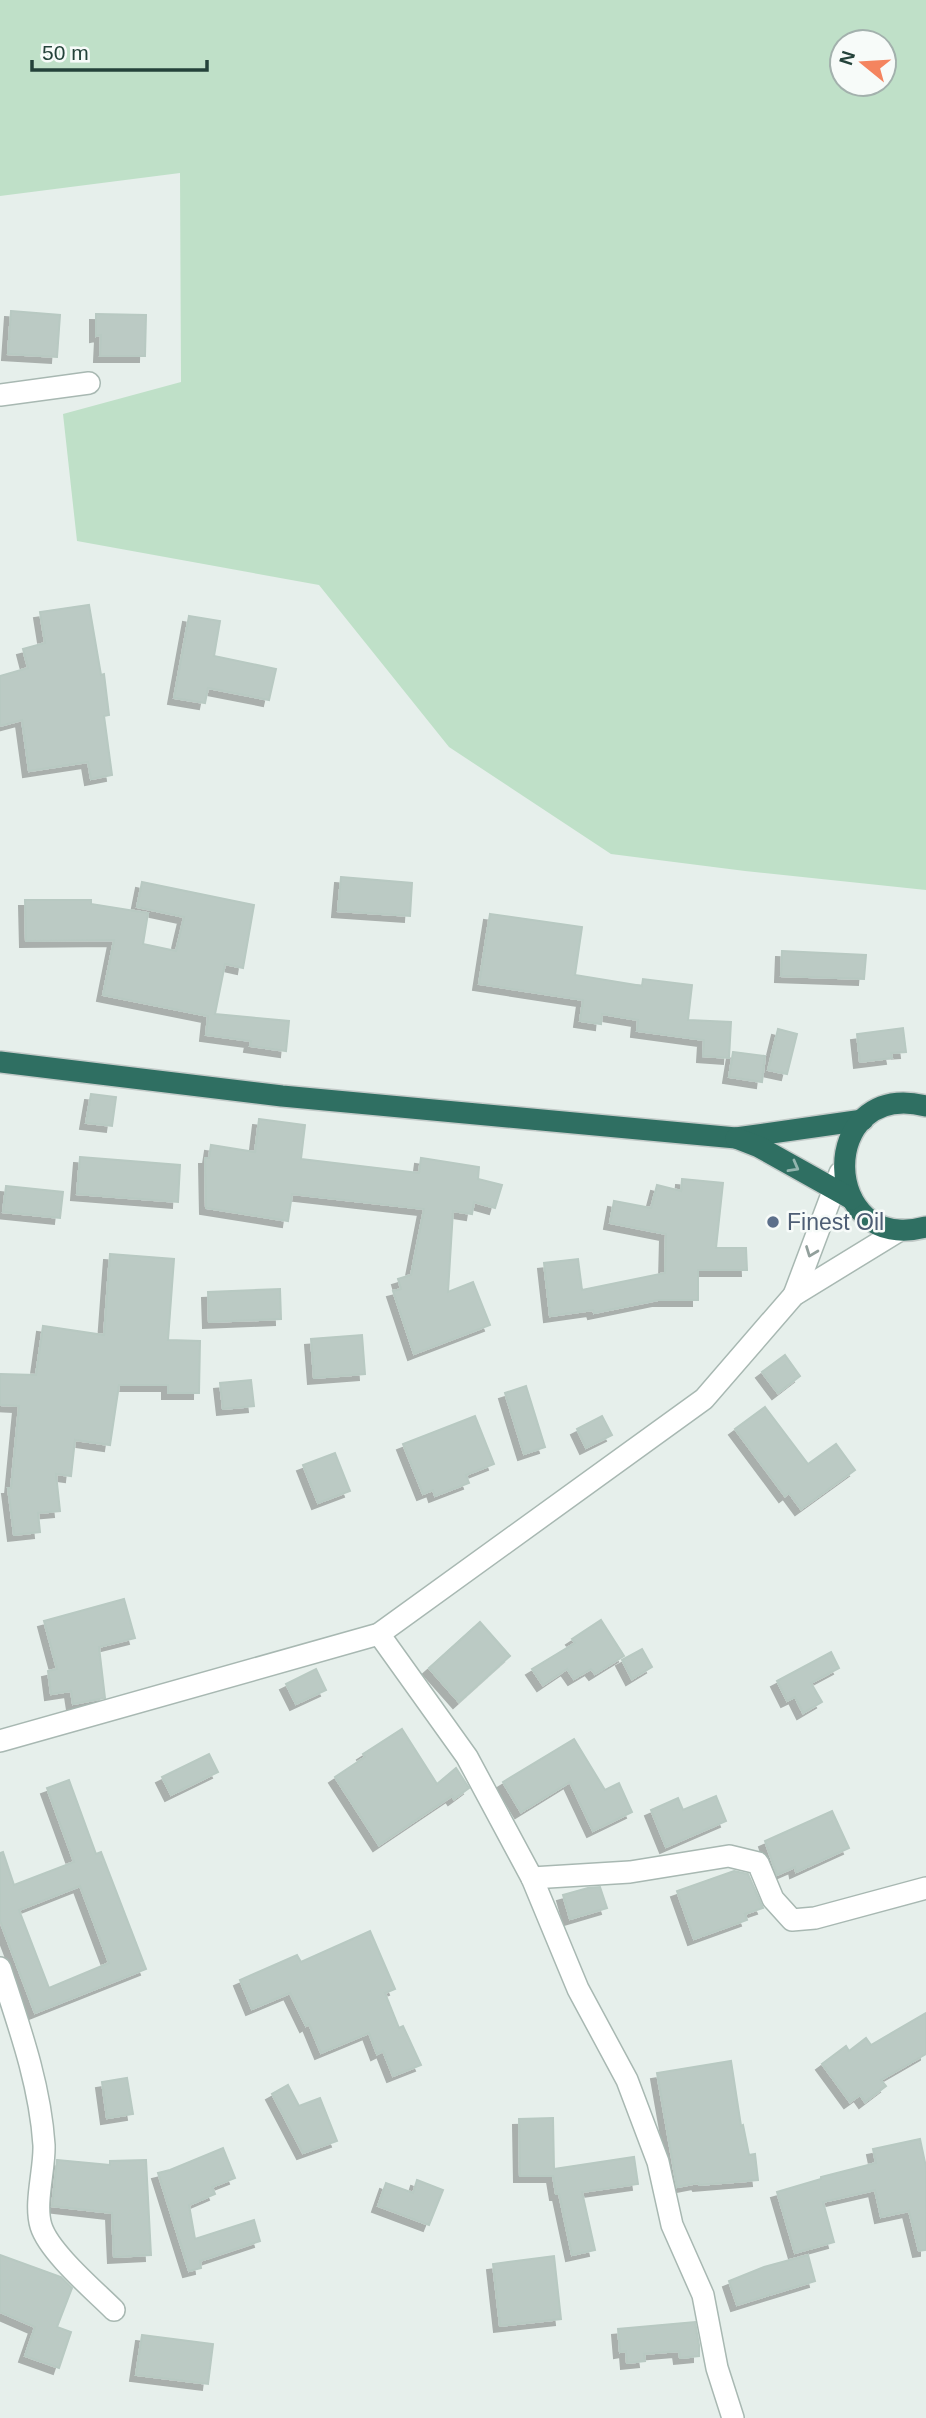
<svg xmlns="http://www.w3.org/2000/svg" width="926" height="2418" font-family="Arial,sans-serif">
<style>
.green{fill:#bfe0c8;fill-rule:evenodd}
.building{fill:#bbcac4;stroke:#b8c9c2;stroke-width:2;fill-rule:evenodd;filter:url(#shadow)}
.lines{fill:none;stroke-linecap:round;stroke-linejoin:round}
.minor-casing{stroke:#a8b8b2;stroke-width:24}
.highway-casing{stroke:#c2cac8;stroke-width:24}
.minor{stroke:#fff;stroke-width:21}
.highway{stroke:#2f6f62;stroke-width:21}
.oneway{stroke:#93b5ae}
.oneway2{stroke:#92a09c}
.service-dot{fill:#5c6f8a;stroke:#f7fbf9;stroke-width:2.5}
.labels{text-anchor:middle;dominant-baseline:central;stroke-width:5;stroke-linejoin:round;paint-order:stroke}
.service-label{font-size:23px;fill:#4e5e75;stroke:#f7fbf9;text-anchor:start}
</style>
<defs>
<filter id="shadow"><feDropShadow dx="-6" dy="6" stdDeviation="0" flood-color="#0004"/></filter>
</defs>
<rect width="100%" height="100%" fill="#e6efeb"/>
<path class="green" d="M0,0H926V890L745,871L611,854L449,747L319,585L77,541L63,414L181,382L180,173L0,196ZM842,42H884V84H842Z"/>
<g class="building">
<path d="M11,311L60,315L57,357L8,354Z"/>
<path d="M96,314L146,315L145,356H100L101,335L96,336Z"/>
<path d="M89,605L101,675L104,674L109,715L104,716L112,775L91,779L88,762L29,771L22,720L0,726V676L28,668L23,649L45,643L40,612Z"/>
<path d="M189,616L220,621L214,656L276,669L269,700L208,688L205,703L174,698Z"/>
<path d="M341,877L412,883L410,916L338,911Z"/>
<path d="M142,882L254,905L243,968L225,964L215,1014L289,1021L286,1051L250,1046L251,1041L206,1035L208,1016L103,995L114,940L26,941L25,900H91V904L148,913L143,944L176,951L184,917L137,907Z"/>
<path d="M490,914L582,927L575,975L642,986L643,979L692,985L688,1020L731,1022L729,1058L703,1056L704,1040L637,1031L638,1020L602,1014L601,1024L580,1021L583,1000L479,984Z"/>
<path d="M782,951L866,955L864,979L781,976Z"/>
<path d="M903,1028L906,1052L891,1053L892,1058L860,1062L857,1034Z"/>
<path d="M778,1029L797,1034L787,1074L768,1070Z"/>
<path d="M733,1052L765,1056L762,1082L729,1077Z"/>
<path d="M91,1094L116,1097L112,1126L86,1123Z"/>
<path d="M259,1119L305,1125L301,1159L419,1173L421,1158L479,1167L478,1179L502,1185L495,1208L474,1202L472,1214L453,1211L448,1292L473,1282L490,1325L414,1354L393,1291L401,1289L398,1279L411,1275L424,1209L292,1194L288,1221L206,1208L205,1158H209L211,1145L255,1152Z"/>
<path d="M80,1157L180,1165L178,1202L77,1194Z"/>
<path d="M682,1179L723,1183L716,1248H746L747,1270H698V1300H658L594,1313L593,1310L550,1316L544,1263L578,1259L582,1290L665,1273L666,1234L610,1223L614,1201L651,1208L657,1185L681,1191Z"/>
<path d="M6,1186L63,1192L60,1218L3,1212Z"/>
<path d="M110,1254L174,1259L168,1340L200,1341L199,1393H168V1385H119L110,1445L75,1440L71,1476L56,1474L60,1511L38,1513L40,1532L14,1535L8,1488H11L19,1406L0,1405V1374L36,1375L43,1326L104,1335Z"/>
<path d="M280,1289L281,1319L209,1322L208,1292Z"/>
<path d="M362,1335L365,1374L314,1378L311,1339Z"/>
<path d="M785,1355L800,1376L778,1393L762,1372Z"/>
<path d="M251,1380L254,1406L223,1409L220,1383Z"/>
<path d="M526,1386L545,1447L524,1454L505,1393Z"/>
<path d="M765,1407L808,1464L836,1444L855,1470L801,1509L789,1493L785,1496L735,1429Z"/>
<path d="M475,1416L494,1464L466,1475L469,1483L435,1496L433,1490L423,1494L403,1444Z"/>
<path d="M602,1416L612,1435L586,1448L577,1429Z"/>
<path d="M335,1453L350,1491L318,1503L303,1465Z"/>
<path d="M124,1599L135,1638L99,1647L105,1698L73,1704L71,1691L51,1694L48,1671L57,1669L44,1621Z"/>
<path d="M601,1620L624,1656L595,1674L591,1669L574,1679L567,1669L543,1685L532,1669L575,1643L572,1639Z"/>
<path d="M480,1622L510,1656L459,1702L429,1668Z"/>
<path d="M642,1649L652,1667L632,1679L622,1660Z"/>
<path d="M831,1652L839,1668L811,1683L822,1702L803,1713L795,1697L787,1701L777,1681Z"/>
<path d="M316,1669L326,1690L296,1704L286,1684Z"/>
<path d="M402,1729L437,1784L456,1768L469,1788L454,1799L452,1796L379,1845L335,1777L365,1757L363,1754Z"/>
<path d="M574,1739L605,1790L619,1783L632,1812L593,1831L570,1782L521,1812L503,1782Z"/>
<path d="M209,1754L218,1772L171,1795L162,1777Z"/>
<path d="M69,1780L96,1854L101,1852L146,1969L35,2013L0,1921V1853L3,1852L14,1885L74,1862L47,1788ZM80,1886L109,1963L49,1988L19,1910Z"/>
<path d="M716,1796L726,1821L666,1847L651,1810L678,1798L683,1810Z"/>
<path d="M832,1811L849,1848L796,1872L795,1867L777,1875L765,1841Z"/>
<path d="M734,1871L748,1874L763,1908L745,1914L747,1920L694,1939L677,1891Z"/>
<path d="M600,1887L607,1908L570,1919L563,1895L588,1888Z"/>
<path d="M370,1931L395,1989L385,1993L399,2028L403,2026L421,2065L393,2076L383,2051L377,2054L369,2033L321,2053L309,2024L306,2026L290,1993L252,2009L240,1980L297,1955L301,1962Z"/>
<path d="M926,2013V2054L881,2080L886,2086L865,2102L860,2095L850,2102L822,2064L846,2046L849,2051L866,2038L871,2045Z"/>
<path d="M731,2061L741,2126L743,2125L749,2155L755,2154L758,2180L699,2185L698,2183L677,2187L657,2073Z"/>
<path d="M127,2078L133,2114L107,2118L102,2082Z"/>
<path d="M288,2085L299,2106L320,2098L337,2141L303,2153L272,2094Z"/>
<path d="M553,2118L554,2169L634,2157L638,2184L582,2192L595,2250L572,2255L559,2194H556L553,2176H520L519,2119Z"/>
<path d="M920,2139L926,2167V2250L919,2251L909,2211L881,2217L875,2190L823,2202L834,2242L795,2253L777,2192L821,2179V2177L876,2163L873,2149Z"/>
<path d="M223,2148L235,2178L212,2187L215,2194L189,2205L195,2239L254,2220L260,2241L200,2261L201,2268L189,2271L158,2173L170,2170Z"/>
<path d="M57,2160L110,2165V2161L146,2160L151,2255L114,2257L112,2213L52,2206Z"/>
<path d="M417,2180L443,2190L429,2225L378,2206L386,2183L413,2193Z"/>
<path d="M0,2255L61,2277L72,2288L57,2327L71,2332L59,2368L25,2356L35,2327L0,2312Z"/>
<path d="M808,2255L815,2281L737,2305L729,2281L764,2267Z"/>
<path d="M554,2256L561,2319L500,2326L493,2264Z"/>
<path d="M695,2322L699,2345V2356L680,2358L679,2351L644,2354L645,2361L627,2363L626,2351L620,2352L618,2329Z"/>
<path d="M142,2335L213,2344L208,2384L136,2375Z"/>
</g>
<g class="lines">
<defs>
<g id="minor">
<path d="M0,395L89,383"/>
<path d="M794,1295L840,1173"/>
<path d="M379,1634L467,1757L532,1878L578,1989L627,2080L658,2162L672,2225L703,2295L717,2368L733,2418"/>
<path d="M0,1741L379,1634L704,1399L794,1295L900,1230"/>
<path d="M532,1878L630,1872L729,1856L758,1863L773,1899L792,1920L815,1918L926,1888"/>
<path d="M0,1968C19,2026 40,2084 44,2145C45,2169 34,2203 41,2226C49,2252 94,2290 114,2310"/>
</g>
<g id="highway">
<path d="M0,1062L282,1096L736,1138L863,1120"/>
<path d="M926,1106C815,1079 820,1256 926,1227"/>
<path d="M736,1138L759,1147L852,1199"/>
</g>
</defs>
<use href="#minor" class="minor-casing"/>
<use href="#highway" class="highway-casing"/>
<use href="#minor" class="minor"/>
<use href="#highway" class="highway"/>
</g>
<defs><path id="oneway-chevron" d="M-2-3.5L2.5 0L-2 3.5" fill="none" stroke-width="1.6" stroke-linecap="round" stroke-linejoin="round" transform="scale(1.75)"/></defs>
<use class="oneway" href="#oneway-chevron" transform="translate(794 1167) rotate(29)"/>
<use class="oneway2" href="#oneway-chevron" transform="translate(811 1252) rotate(111)"/>
<circle class="service-dot" cx="773" cy="1222" r="7"/>
<g class="labels">
<g class="service-label">
<text x="787" y="1222">Finest Oil</text>
</g>
</g>
<g transform="translate(863 63) rotate(288)"><circle r="33" fill="#f7fbf9" stroke="#a3b1ad" stroke-width="2"/>
<path d="M0-5L12 26L0 18L-12 26Z" fill="#f4845f"/>
<text y="-10" font-size="19" font-weight="bold" text-anchor="middle" fill="#24423a">N</text>
</g>
<path d="M32 60v10h175v-10" fill="none" stroke="#24423a" stroke-width="3.5"/>
<text x="42" y="60" font-size="21" fill="#24423a" stroke="#f7fbf9" stroke-width="5" paint-order="stroke">50 m</text>
</svg>
